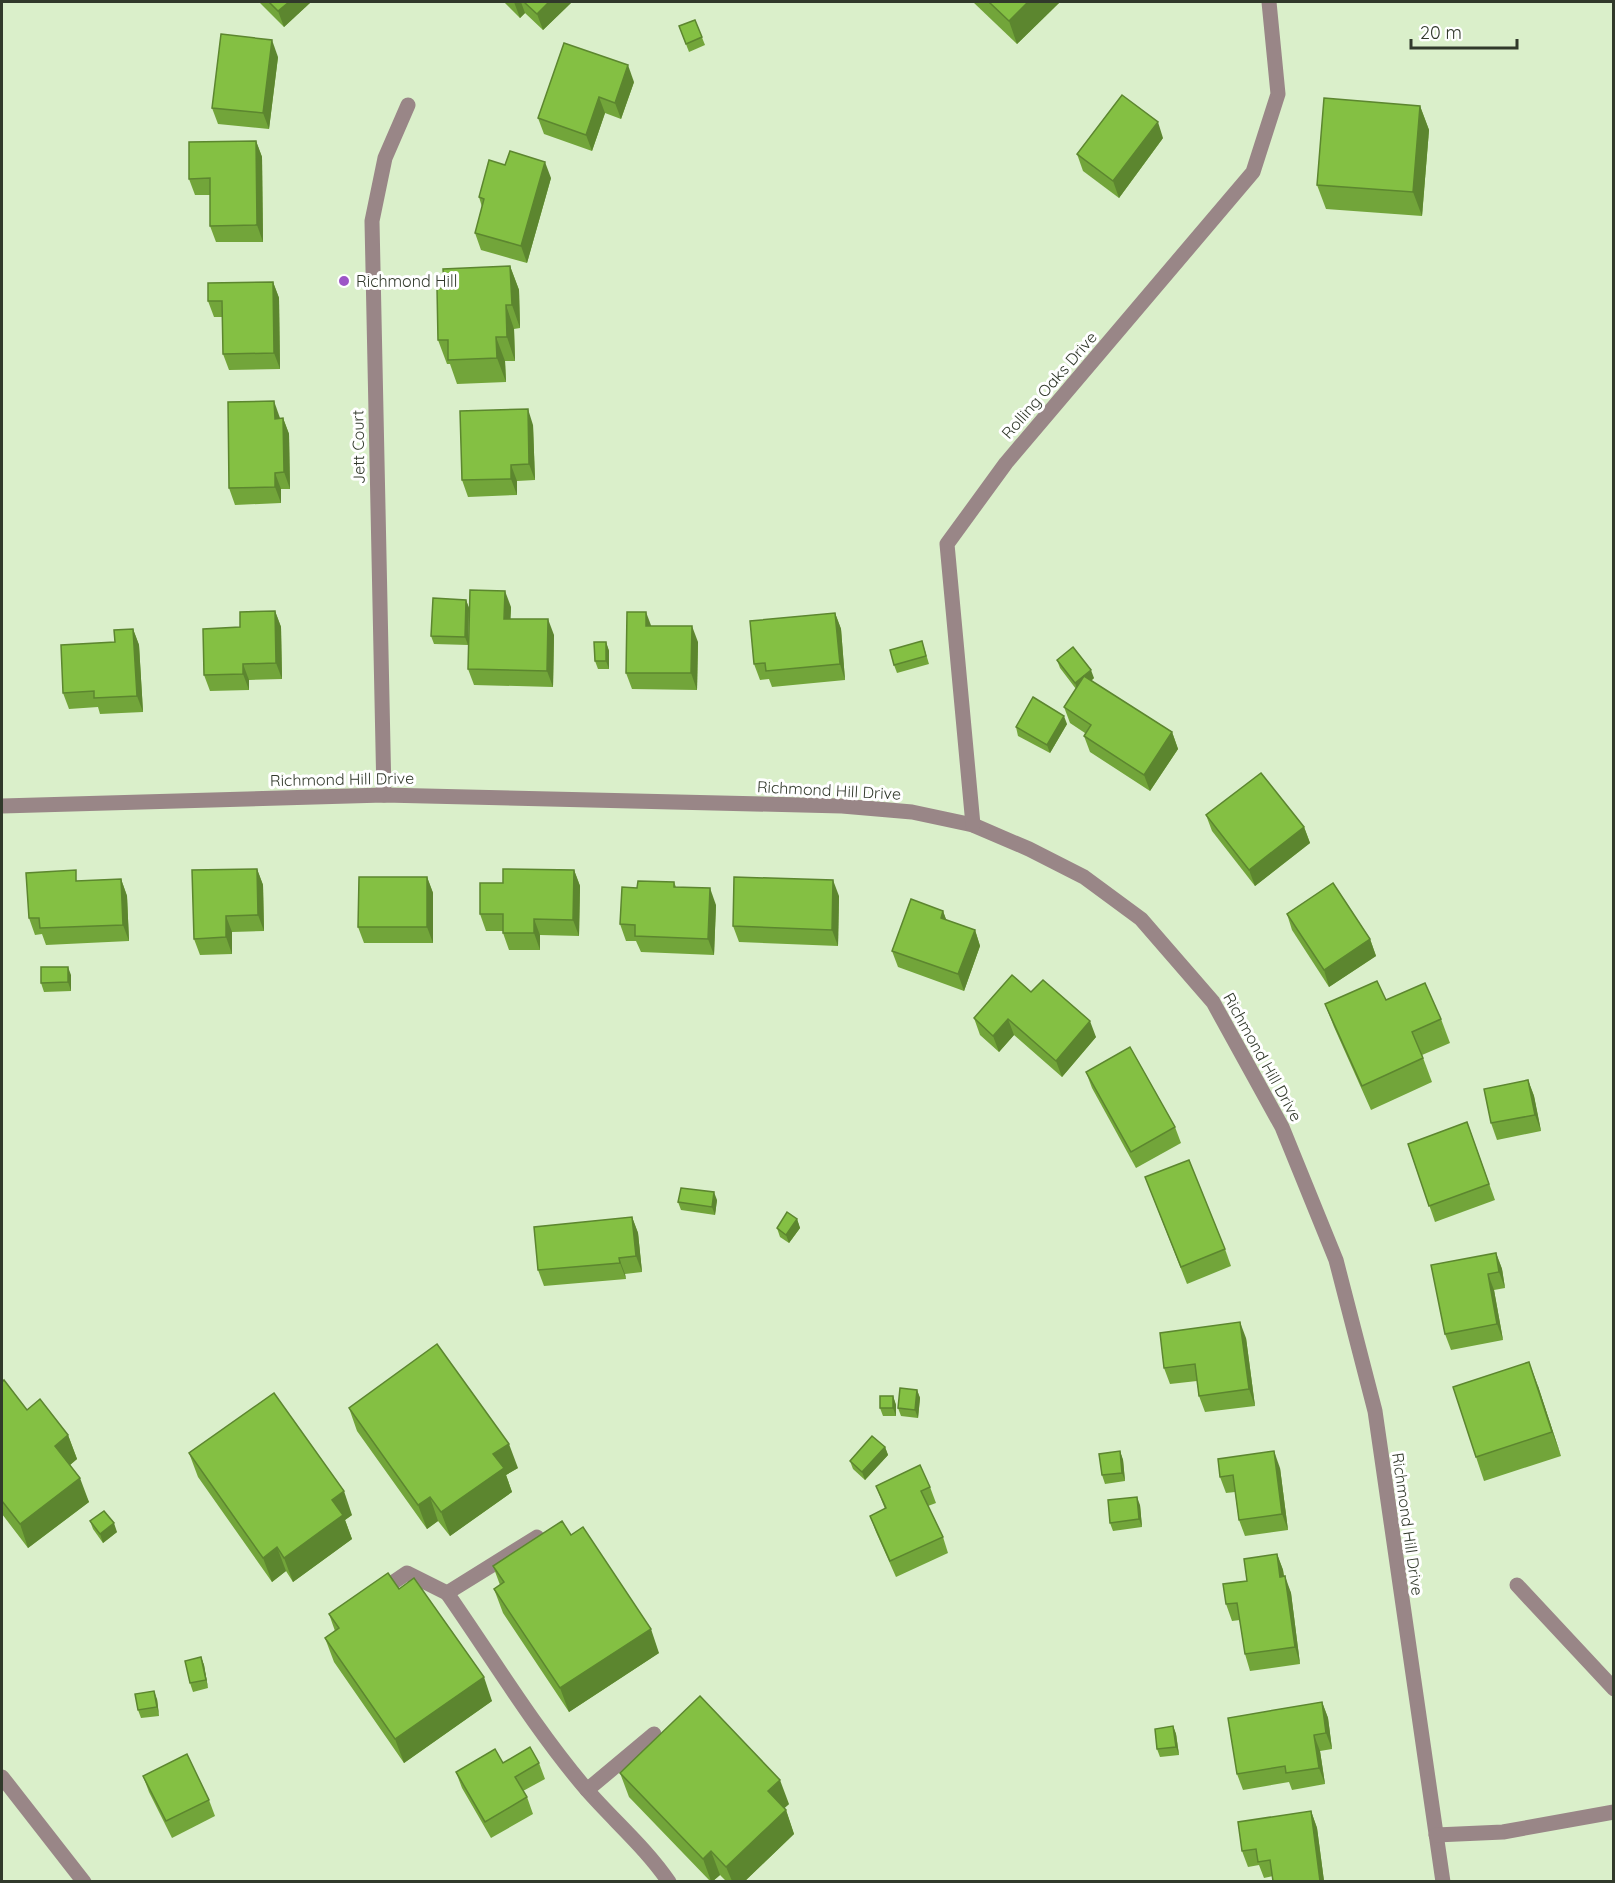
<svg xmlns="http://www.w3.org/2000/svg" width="1615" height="1883" font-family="Quicksand,sans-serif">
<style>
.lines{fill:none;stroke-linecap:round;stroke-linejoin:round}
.minor{stroke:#998687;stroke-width:15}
.wall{fill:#72a53a}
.shaded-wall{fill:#5c862f}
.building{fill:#84c043;stroke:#5c862f;stroke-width:1.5}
.poi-dot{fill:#9d54c7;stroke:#fff;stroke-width:2}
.labels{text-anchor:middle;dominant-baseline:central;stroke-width:6;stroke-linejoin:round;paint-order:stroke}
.poi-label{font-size:16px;fill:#31392b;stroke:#fff;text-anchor:start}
.street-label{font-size:16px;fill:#31392b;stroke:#fff}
</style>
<rect width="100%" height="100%" fill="#daefca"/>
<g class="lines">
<g class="minor">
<path d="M384,795L372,221L385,158L408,105"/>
<path d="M2,806L384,795L842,806L912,812L973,825L1029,849L1084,877L1141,919L1213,1002L1282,1127L1336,1260L1375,1411L1443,1882"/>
<path d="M973,825L947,544L1006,463L1253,172L1278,94L1269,2"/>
<path d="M537,1537L447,1593C493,1659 535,1729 587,1790C614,1821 646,1848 669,1882"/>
<path d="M1517,1585L1614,1689"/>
<path d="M379,1592L407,1573L447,1593"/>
<path d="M2,1777L84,1882"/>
<path d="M587,1790L654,1734"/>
<path d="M1436,1835L1503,1832L1614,1812"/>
</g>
</g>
<g class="wall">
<path d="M259,2H311L284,27Z"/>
<path d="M504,2H572L543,30L525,13L520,18Z"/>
<path d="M973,2H1060L1017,44Z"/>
<path d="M695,20L705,45L689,52L679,26Z"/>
<path d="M278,57L269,129L218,124L212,108Z"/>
<path d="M634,82L621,119L605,113L592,151L544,134L538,118Z"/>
<path d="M1420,106L1429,130L1422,216L1326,209L1317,185Z"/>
<path d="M1163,138L1119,198L1083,171L1077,154Z"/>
<path d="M256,141L262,157L263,242H216L210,226V195H195L189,179Z"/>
<path d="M551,178L527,263L481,250L475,233L482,207L479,197Z"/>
<path d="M510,266L519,290L520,328L514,329L515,361H505L506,382L457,384L450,364H447L438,340L444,288Z"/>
<path d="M273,282L279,298L280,369L229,370L223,354V317H214L208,301Z"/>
<path d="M280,418H283L289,434L290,489H281V503L235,505L229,488Z"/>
<path d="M533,425L535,480L517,481V495L468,497L462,480Z"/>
<path d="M466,600L469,608L468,645L434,644L431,636Z"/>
<path d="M511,607L510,619L554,635L553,687L474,685L468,669Z"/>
<path d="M275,611L281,627L282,679L249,680V690L210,691L204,675Z"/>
<path d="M835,613L841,629L845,680L772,687L769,679L760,680L754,664Z"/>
<path d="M651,626L698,642L697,690L632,689L626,673Z"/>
<path d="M133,629L139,645L143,712L100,714L98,707L69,709L63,693L115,642Z"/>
<path d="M922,641L929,664L897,673L894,665Z"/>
<path d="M606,642L609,651V669H598L595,661Z"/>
<path d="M1057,660L1094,678L1091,681L1172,732L1178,749L1150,791L1090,752L1084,736L1085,733L1070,723L1064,707L1076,689L1060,668Z"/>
<path d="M1067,724L1050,753L1018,736L1016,727Z"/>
<path d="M1206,815L1304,827L1310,843L1255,886L1212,831Z"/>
<path d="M257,869L263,885L264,931L232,932V954L200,955L194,939Z"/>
<path d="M574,870L580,886L579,936L540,935V950H509L503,933V931H486L480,914L503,883Z"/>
<path d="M427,877L433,893V943H364L358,927Z"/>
<path d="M121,879L127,896L129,941L46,945L42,934L35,935L29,918L79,881Z"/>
<path d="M674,882L676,887L716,905L714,955L641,952L636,941H626L620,924L637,888Z"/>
<path d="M839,896L838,946L739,942L733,926Z"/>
<path d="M943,911L946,920L975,930L980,946L964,991L898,967L892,951Z"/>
<path d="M1287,914L1370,939L1376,956L1329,987L1292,930Z"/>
<path d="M71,975V991L44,992L41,983Z"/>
<path d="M1031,992L1096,1037L1062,1077L1014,1035L999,1052L980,1035L974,1018Z"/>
<path d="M1386,1000L1441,1019L1450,1043L1422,1055L1432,1082L1371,1110L1334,1027L1325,1004Z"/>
<path d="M1086,1072L1175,1127L1181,1143L1136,1168L1092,1088Z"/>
<path d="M1528,1080L1534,1096L1541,1131L1497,1140L1491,1123Z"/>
<path d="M1467,1122L1495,1200L1435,1222L1408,1144Z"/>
<path d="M1145,1177L1225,1249L1231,1266L1187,1284Z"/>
<path d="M717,1200L715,1215L681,1210L678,1202Z"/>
<path d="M632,1217L638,1233L642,1272L625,1274L626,1279L544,1286L538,1270Z"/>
<path d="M797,1219L800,1228L789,1243L780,1237L777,1228Z"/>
<path d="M1496,1253L1502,1269L1505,1288L1494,1290L1503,1340L1451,1350L1445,1334Z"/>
<path d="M1246,1338L1255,1406L1205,1412L1199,1396L1197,1381L1170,1384L1164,1368Z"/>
<path d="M2,1382L27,1410L68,1435L77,1459L70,1465L89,1502L28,1548L2,1514Z"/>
<path d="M1538,1386L1561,1456L1484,1481L1476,1457Z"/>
<path d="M917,1390L920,1398L918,1418L901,1416L898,1408Z"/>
<path d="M893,1396L896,1405V1416H883L880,1408Z"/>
<path d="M349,1408L518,1468L506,1475L512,1492L450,1536L438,1521L427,1529L357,1431Z"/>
<path d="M885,1447L888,1455L865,1480L853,1469L850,1461Z"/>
<path d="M1120,1451L1123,1460L1125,1481L1105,1484L1102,1475Z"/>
<path d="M189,1453L352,1515L345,1520L352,1539L293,1582L286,1571L272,1582L198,1477Z"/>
<path d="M1280,1468L1288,1530L1245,1536L1239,1520L1235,1492L1226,1493L1220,1477Z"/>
<path d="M876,1486L930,1487L936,1503L928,1506L943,1537L948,1553L896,1577L876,1532L870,1516L885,1509Z"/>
<path d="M1140,1505L1142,1527L1113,1531L1110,1523Z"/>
<path d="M90,1521L117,1532L103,1543L93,1529Z"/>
<path d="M1277,1554L1283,1570L1284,1576L1291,1593L1300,1664L1250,1671L1245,1654L1240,1620L1232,1621L1226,1604L1247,1581Z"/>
<path d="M493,1566L659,1653L569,1712L503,1613L494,1589L500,1585Z"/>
<path d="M399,1589L492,1701L404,1763L334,1662L325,1638L335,1631L329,1614Z"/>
<path d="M201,1657L204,1665L208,1688L193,1692L190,1683Z"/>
<path d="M157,1699L159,1716L141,1718L138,1710Z"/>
<path d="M1322,1702L1328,1718L1332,1749L1320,1751L1325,1784L1292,1790L1289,1782L1243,1790L1237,1774Z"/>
<path d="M1173,1726L1176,1734L1179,1755L1160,1757L1157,1749Z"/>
<path d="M503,1763H539L545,1779L523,1791L527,1797L533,1814L491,1838L462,1788L456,1772Z"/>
<path d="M620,1773L789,1804L784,1808L786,1810L794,1834L745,1881H726L720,1875L713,1881H710L629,1797Z"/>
<path d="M143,1776L209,1800L215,1816L172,1838L149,1792Z"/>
<path d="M1311,1811L1317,1828L1324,1881H1273V1876L1264,1878L1259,1865L1248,1867L1242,1851Z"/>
</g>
<g class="shaded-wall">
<path d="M289,2H311L284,27L278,11Z"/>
<path d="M514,2H521L525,13L520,18Z"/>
<path d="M549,2H572L543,30L537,14Z"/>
<path d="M1028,2H1060L1017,44L1009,21Z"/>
<path d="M272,40L278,57L269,129L263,113Z"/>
<path d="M628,65L634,82L621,119L615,103Z"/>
<path d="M599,97L605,113L592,151L586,135Z"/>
<path d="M1420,106L1429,130L1422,216L1413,192Z"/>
<path d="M1158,122L1163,138L1119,198L1113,181Z"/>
<path d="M256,141L262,157L263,242L257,225Z"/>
<path d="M545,162L551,178L527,263L521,246Z"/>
<path d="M510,266L519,290L520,328L512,305Z"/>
<path d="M273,282L279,298L280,369L274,353Z"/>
<path d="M506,305L514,329L515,361L507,337Z"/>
<path d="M496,337L505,361L506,382L497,358Z"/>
<path d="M274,401L280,418L281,435L275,419Z"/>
<path d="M528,409L533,425L535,480L529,464Z"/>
<path d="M283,418L289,434L290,489L284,472Z"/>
<path d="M511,465L517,481V495L511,479Z"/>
<path d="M275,473L281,489V503L275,487Z"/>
<path d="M505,591L511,607L510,635L504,619Z"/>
<path d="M466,600L469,608L468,645L465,637Z"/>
<path d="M275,611L281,627L282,679L276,663Z"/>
<path d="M646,612L652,628L646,626Z"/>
<path d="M835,613L841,629L845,680L840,664Z"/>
<path d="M548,619L554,635L553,687L547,671Z"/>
<path d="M692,626L698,642L697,690L691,673Z"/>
<path d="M133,629L139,645L143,712L137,696Z"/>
<path d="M606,642L609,651V669L606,661Z"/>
<path d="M243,664L249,680V690L243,674Z"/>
<path d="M1091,670L1094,678L1078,691L1075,683Z"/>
<path d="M1064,716L1067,724L1050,753L1047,745Z"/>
<path d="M1172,732L1178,749L1150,791L1144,775Z"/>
<path d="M1304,827L1310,843L1255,886L1249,870Z"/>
<path d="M257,869L263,885L264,931L258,915Z"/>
<path d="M574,870L580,886L579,936L573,920Z"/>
<path d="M427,877L433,893V943L427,927Z"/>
<path d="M121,879L127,896L129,941L123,925Z"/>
<path d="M833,880L839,896L838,946L832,930Z"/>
<path d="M710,888L716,905L714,955L708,939Z"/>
<path d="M2,908L3,939L2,936Z"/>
<path d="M943,911L949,927L941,918Z"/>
<path d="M226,916L232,932V954L226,937Z"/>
<path d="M534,919L540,935V950L534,933Z"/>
<path d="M975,930L980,946L964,991L958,974Z"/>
<path d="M1370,939L1376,956L1329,987L1324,970Z"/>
<path d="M68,967L71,975V991L68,982Z"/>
<path d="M1008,1019L1014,1035L999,1052L993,1036Z"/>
<path d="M1090,1021L1096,1037L1062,1077L1056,1061Z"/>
<path d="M1528,1080L1534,1096L1541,1131L1535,1115Z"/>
<path d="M714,1192L717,1200L715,1215L712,1207Z"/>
<path d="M632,1217L638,1233L642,1272L636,1256Z"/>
<path d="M797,1219L800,1228L789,1243L786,1235Z"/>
<path d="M1496,1253L1502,1269L1505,1288L1499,1272Z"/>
<path d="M619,1258L625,1274L626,1279L620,1263Z"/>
<path d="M1488,1274L1494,1290L1503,1340L1497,1324Z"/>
<path d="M1240,1322L1246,1338L1255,1406L1249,1389Z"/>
<path d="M1529,1362L1538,1386L1561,1456L1552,1432Z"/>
<path d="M917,1390L920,1398L918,1418L915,1410Z"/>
<path d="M893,1396L896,1405V1416L893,1408Z"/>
<path d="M68,1435L77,1459L64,1470L55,1446Z"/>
<path d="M509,1444L518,1468L506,1475L512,1492L450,1536L441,1512L493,1454Z"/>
<path d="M885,1447L888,1455L865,1480L862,1472Z"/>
<path d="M1120,1451L1123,1460L1125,1481L1122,1473Z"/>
<path d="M1274,1451L1280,1468L1288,1530L1282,1514Z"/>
<path d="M80,1478L89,1502L28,1548L20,1524Z"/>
<path d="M344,1491L352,1515L345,1520L352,1539L293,1582L284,1558L332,1500Z"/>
<path d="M430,1497L438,1521L427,1529L418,1505Z"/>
<path d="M1137,1497L1140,1505L1142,1527L1139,1519Z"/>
<path d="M114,1523L117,1532L103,1543L100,1534Z"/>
<path d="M277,1547L286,1571L272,1582L263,1558Z"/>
<path d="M1277,1554L1283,1570L1286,1593L1280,1577Z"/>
<path d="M1285,1576L1291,1593L1300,1664L1295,1647Z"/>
<path d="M651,1629L659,1653L569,1712L560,1688Z"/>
<path d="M201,1657L204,1665L208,1688L206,1680Z"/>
<path d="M484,1677L492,1701L404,1763L395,1739Z"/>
<path d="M154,1691L157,1699L159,1716L157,1707Z"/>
<path d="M1322,1702L1328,1718L1332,1749L1326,1733Z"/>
<path d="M1173,1726L1176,1734L1179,1755L1176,1747Z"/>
<path d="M1314,1735L1320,1751L1325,1784L1319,1768Z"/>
<path d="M780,1780L789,1804L777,1815L768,1791Z"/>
<path d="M786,1810L794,1834L745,1881H732L726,1867Z"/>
<path d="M1311,1811L1317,1828L1324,1881H1320Z"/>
<path d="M711,1851L720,1875L713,1881H711L703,1859Z"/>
</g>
<g class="building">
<path d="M269,2H289L278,11Z"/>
<path d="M524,2H549L537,14Z"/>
<path d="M989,2H1028L1009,21Z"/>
<path d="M695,20L702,37L686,44L679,26Z"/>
<path d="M221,34L272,40L263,113L212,108Z"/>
<path d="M564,43L628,65L615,103L599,97L586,135L538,118Z"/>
<path d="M1122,95L1158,122L1113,181L1077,154Z"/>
<path d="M1324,98L1420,106L1413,192L1317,185Z"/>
<path d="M256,141L257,225L210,226V178L189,179V142Z"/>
<path d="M510,151L545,162L521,246L475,233L484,199L479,197L489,160L505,165Z"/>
<path d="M510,266L512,305H506L507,337H496L497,358L448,360V340H438L437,288H444L443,269Z"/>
<path d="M273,282L274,353L223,354L222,301H208V283Z"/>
<path d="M274,401L275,419L283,418L284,472L275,473V487L229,488L228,402Z"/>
<path d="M528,409L529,464L511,465V479L462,480L460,411Z"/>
<path d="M470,590L505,591L504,619H548L547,671L468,669Z"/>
<path d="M433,598L466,600L465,637L431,636Z"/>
<path d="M275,611L276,663L243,664V674L204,675L203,629L240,627V612Z"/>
<path d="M627,612H646V626H692L691,673H626Z"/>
<path d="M835,613L840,664L766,671L765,663L754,664L750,621Z"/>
<path d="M133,629L137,696L94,698V691L63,693L61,645L115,642L114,630Z"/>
<path d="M922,641L926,656L894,665L890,650Z"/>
<path d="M594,642H606V661H595Z"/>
<path d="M1073,647L1091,670L1075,683L1057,660Z"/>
<path d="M1084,676L1172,732L1144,775L1084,736L1091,725L1064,707Z"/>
<path d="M1033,697L1064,716L1047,745L1016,727Z"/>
<path d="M1261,773L1304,827L1249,870L1206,815Z"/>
<path d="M257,869L258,915L226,916V937L194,939L192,870Z"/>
<path d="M503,869L574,870L573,920L534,919V933H503V914H480V883H503Z"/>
<path d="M76,870V881L121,879L123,925L40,928L39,918H29L26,873Z"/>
<path d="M359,877H427V927H358Z"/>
<path d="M734,877L833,880L832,930L733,926Z"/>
<path d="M638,881L674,882V887L710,888L708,939L635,936V925L620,924L622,887L637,888Z"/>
<path d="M1333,883L1370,939L1324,970L1287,914Z"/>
<path d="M911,899L943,911L941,918L975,930L958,974L892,951Z"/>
<path d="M41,967H68V982L41,983Z"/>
<path d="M1012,975L1031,992L1043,980L1090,1021L1056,1061L1008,1019L993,1036L974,1018Z"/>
<path d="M1377,981L1386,1000L1425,983L1441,1019L1412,1032L1423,1058L1362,1086L1325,1004Z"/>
<path d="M1130,1047L1175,1127L1131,1152L1086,1072Z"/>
<path d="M1528,1080L1535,1115L1491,1123L1484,1089Z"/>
<path d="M1467,1122L1489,1184L1429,1206L1408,1144Z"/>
<path d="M1189,1160L1225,1249L1181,1267L1145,1177Z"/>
<path d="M681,1188L714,1192L712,1207L678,1202Z"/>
<path d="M787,1212L797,1219L786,1235L777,1228Z"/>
<path d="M632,1217L636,1256L619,1258L620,1263L538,1270L534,1227Z"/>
<path d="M1496,1253L1499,1272L1488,1274L1497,1324L1445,1334L1431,1265Z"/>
<path d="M1240,1322L1249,1389L1199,1396L1195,1364L1164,1368L1160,1333Z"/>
<path d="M437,1344L509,1444L493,1454L504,1468L441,1512L430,1497L418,1505L349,1408Z"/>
<path d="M1529,1362L1552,1432L1476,1457L1453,1387Z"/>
<path d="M4,1380L27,1410L40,1399L68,1435L55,1446L80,1478L20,1524L2,1501V1382Z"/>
<path d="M900,1388L917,1390L915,1410L898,1408Z"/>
<path d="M274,1393L344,1491L332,1500L343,1515L284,1558L277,1547L263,1558L189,1453Z"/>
<rect x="880" y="1396" width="13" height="12"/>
<path d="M872,1436L885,1447L862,1472L850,1461Z"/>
<path d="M1120,1451L1122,1473L1102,1475L1099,1454Z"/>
<path d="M1274,1451L1282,1514L1239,1520L1233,1475L1220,1477L1218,1459Z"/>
<path d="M920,1465L930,1487L921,1491L943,1537L890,1561L870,1516L886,1508L876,1486Z"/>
<path d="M1137,1497L1139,1519L1110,1523L1108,1500Z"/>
<path d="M104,1511L114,1523L100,1534L90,1521Z"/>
<path d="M562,1521L571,1535L583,1527L651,1629L560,1688L494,1589L504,1582L493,1566Z"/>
<path d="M1277,1554L1280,1577L1285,1576L1295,1647L1245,1654L1237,1603L1226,1604L1223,1584L1247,1581L1244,1559Z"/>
<path d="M388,1573L399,1589L414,1578L484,1677L395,1739L325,1638L339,1628L329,1614Z"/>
<path d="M201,1657L206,1680L190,1683L185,1661Z"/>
<path d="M154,1691L157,1707L138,1710L135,1694Z"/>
<path d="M700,1696L780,1780L768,1791L786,1810L726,1867L711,1851L703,1859L620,1773Z"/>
<path d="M1322,1702L1326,1733L1314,1735L1319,1768L1286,1773L1285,1766L1237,1774L1228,1718Z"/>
<path d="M1173,1726L1176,1747L1157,1749L1155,1729Z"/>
<path d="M530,1747L539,1763L515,1777L527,1797L485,1822L456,1772L495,1749L503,1763Z"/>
<path d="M187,1754L209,1800L166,1821L143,1776Z"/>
<path d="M1311,1811L1320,1881H1273L1270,1860L1258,1862L1256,1849L1242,1851L1238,1822Z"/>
</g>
<circle class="poi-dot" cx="344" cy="281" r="6"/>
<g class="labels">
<g class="poi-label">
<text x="356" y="281">Richmond Hill</text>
</g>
<g class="street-label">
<text transform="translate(1049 385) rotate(-49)">Rolling Oaks Drive</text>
<text transform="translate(358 447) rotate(-91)">Jett Court</text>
<text transform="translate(342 779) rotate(-1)">Richmond Hill Drive</text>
<text transform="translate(829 790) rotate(3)">Richmond Hill Drive</text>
<text transform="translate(1263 1057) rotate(61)">Richmond Hill Drive</text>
<text transform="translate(1408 1524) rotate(82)">Richmond Hill Drive</text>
</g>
</g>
<rect width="1615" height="1883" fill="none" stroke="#31392b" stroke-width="6"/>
<path d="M1411 39v9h106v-9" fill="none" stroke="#31392b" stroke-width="3"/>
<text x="1420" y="39" font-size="18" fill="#31392b" stroke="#ffffff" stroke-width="4.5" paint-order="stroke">20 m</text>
</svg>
